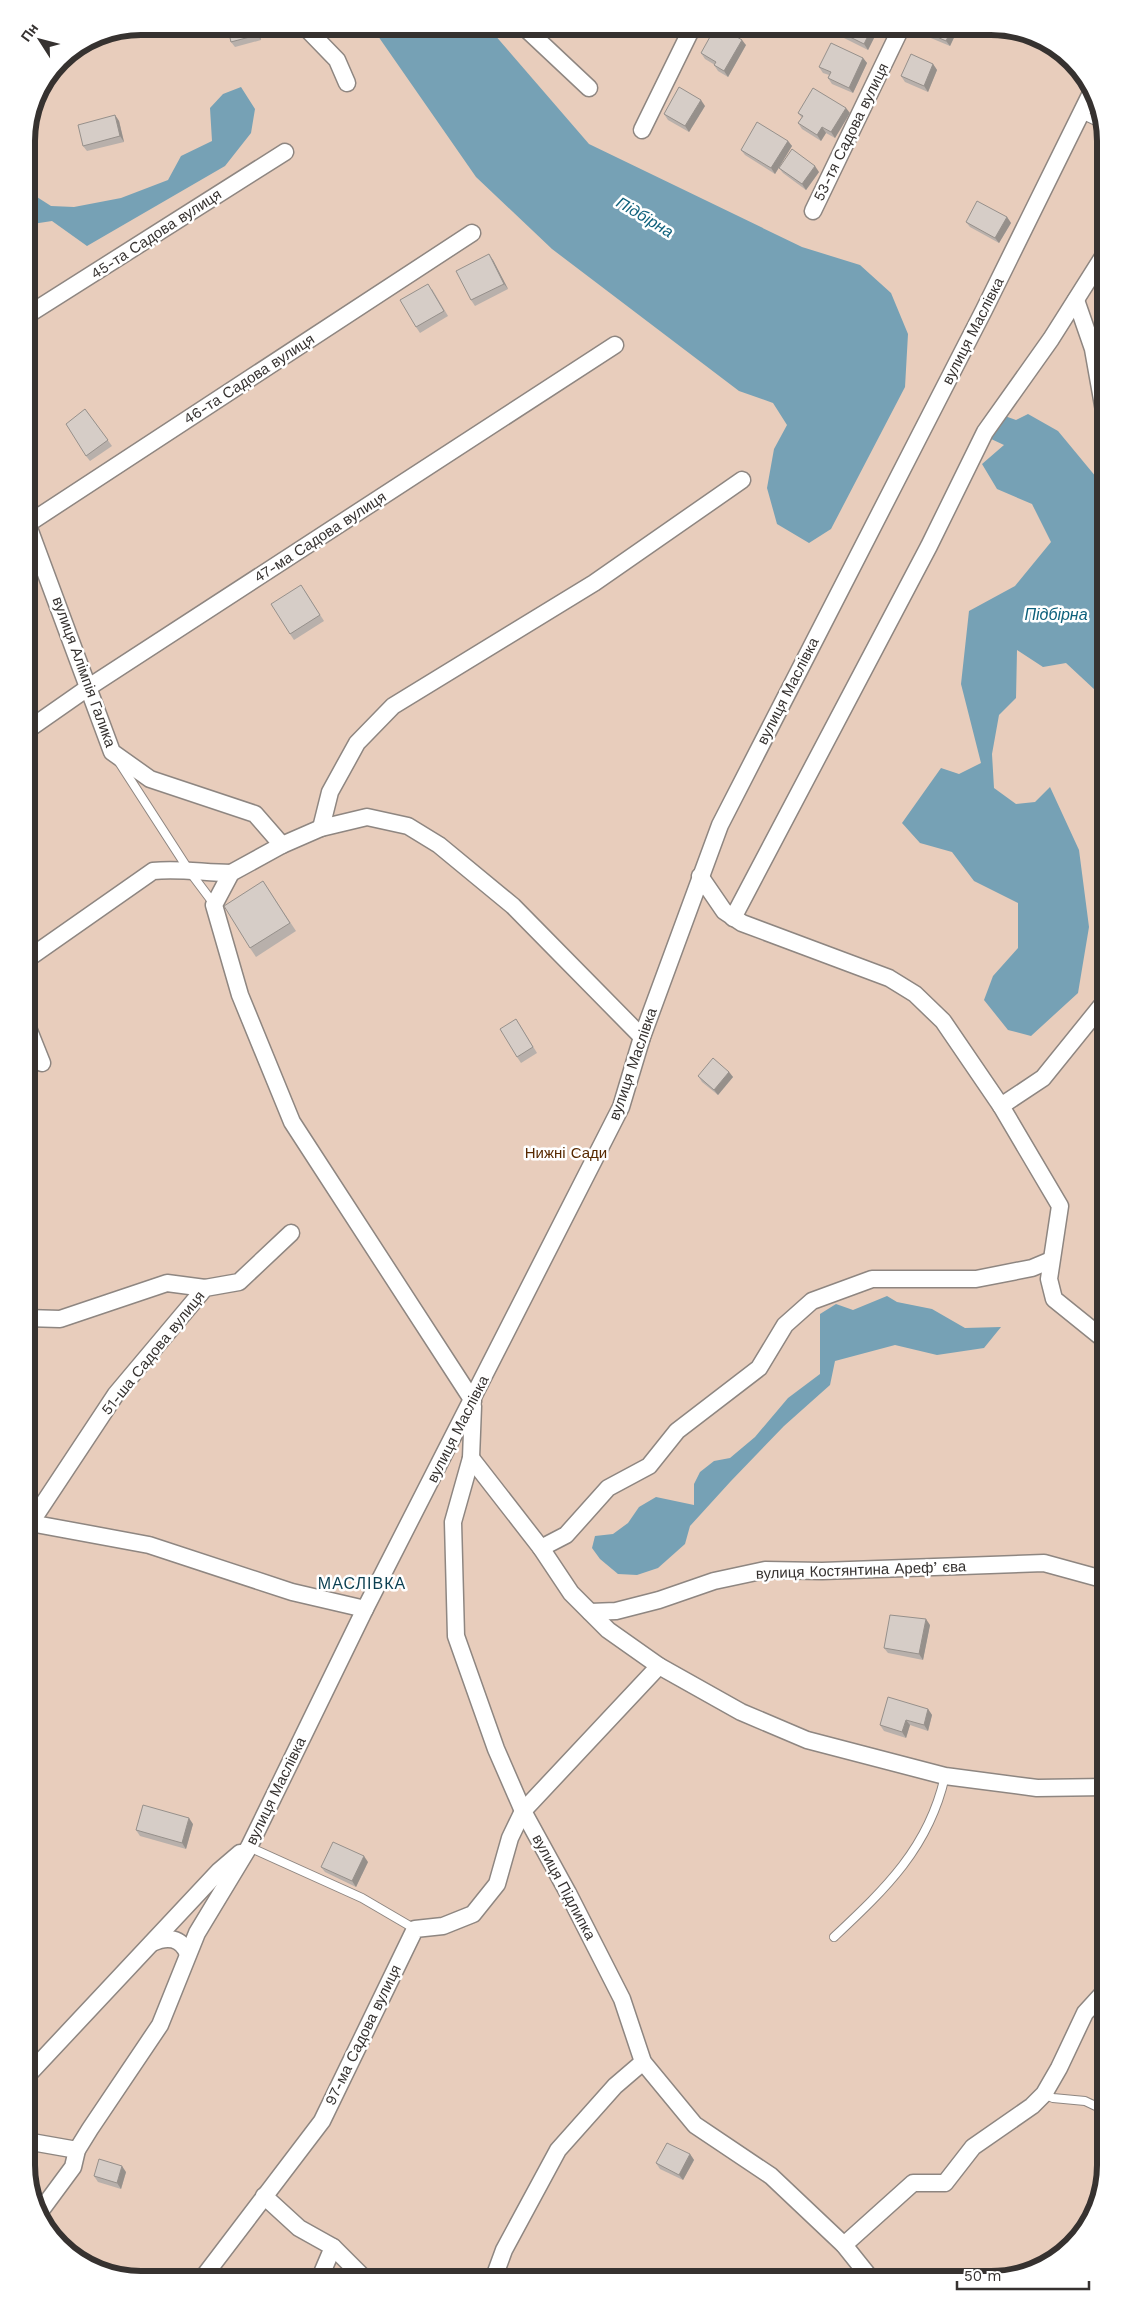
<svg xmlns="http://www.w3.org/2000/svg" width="1132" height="2306" font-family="'Work Sans',sans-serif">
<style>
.green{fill:#e8cdbc}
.water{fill:#76a1b5}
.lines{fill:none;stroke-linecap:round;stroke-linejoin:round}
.service-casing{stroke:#8e8681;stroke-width:10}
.minor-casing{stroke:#8e8681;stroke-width:19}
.service{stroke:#fff;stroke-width:8}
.minor{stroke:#fff;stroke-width:16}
.wall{fill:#b8b0ab}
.shaded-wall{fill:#96908b}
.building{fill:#d6cdc7;stroke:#96908b}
.labels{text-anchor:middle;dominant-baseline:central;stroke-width:5;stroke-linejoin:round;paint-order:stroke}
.street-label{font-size:15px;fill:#363230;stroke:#fff}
.park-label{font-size:15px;fill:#572900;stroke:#fff}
.water-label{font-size:16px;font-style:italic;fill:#0e617c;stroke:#fff}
.neighbourhood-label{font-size:16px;letter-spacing:1px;fill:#0b3f51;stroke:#fff}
.rim{fill:none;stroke:#363230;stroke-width:6}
</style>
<rect width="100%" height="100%" fill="#fef5ef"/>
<path class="green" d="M141,26L999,27L1061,50L1097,97L1106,141V2165L1086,2229L1035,2271L991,2280H134L71,2256L35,2209L26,2165V134L35,97L60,60L97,35Z"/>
<g class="water">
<path d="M371,26H487L589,144L802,247L860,265L891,293L908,334L905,387L831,529L809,543L777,524L767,488L774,449L787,425L773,403L739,391L552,249L476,177Z"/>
<path d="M241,87L255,109L251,133L225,166L87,246L52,221L26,225V190L51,206L74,207L121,198L168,180L181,156L212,141L210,108L223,94Z"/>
<path d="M1028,414L1058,431L1106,489V713L1095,690L1066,663L1043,667L1017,650L1016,698L999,715L992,754L994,788L1016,804L1035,802L1050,787L1079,850L1089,927L1078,993L1031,1036L1008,1030L984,1000L993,976L1018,948V903L974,881L952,852L920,843L902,823L941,768L959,774L981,763L961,684L969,611L1015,586L1051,542L1032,504L997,489L982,464L1004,445L989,438L1002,415L1016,420Z"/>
<path d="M887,1296L897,1302L932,1309L965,1328L1001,1327L984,1348L937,1355L895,1345L835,1361L830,1385L784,1426L731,1481L690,1526L685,1544L658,1568L637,1575L618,1574L600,1559L592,1548L595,1536L613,1534L628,1523L639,1507L656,1497L694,1505V1484L700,1472L714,1461L730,1458L755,1437L788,1398L820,1374V1314L836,1304L853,1310Z"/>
</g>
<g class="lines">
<defs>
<g id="service">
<path d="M1081,114L1102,124"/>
<path d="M119,762L190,872L214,904"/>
<path d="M249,1847L362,1898L415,1929"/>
<path d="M834,1937C885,1889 929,1848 945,1776"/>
<path d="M1044,2094L1053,2098L1085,2101L1106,2111"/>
</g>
<g id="minor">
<path d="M304,26L337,60L347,83"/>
<path d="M523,26L589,88"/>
<path d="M642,130L693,26"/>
<path d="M813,211L902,26"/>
<path d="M1076,300L1093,349L1106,422"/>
<path d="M26,316L285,152"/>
<path d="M26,520L112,752L150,779L255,814L282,845"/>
<path d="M26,525L472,233"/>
<path d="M26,731L89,687L615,345"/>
<path d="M321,828L330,792L357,743L393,706L594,583L742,480"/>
<path d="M1106,864V863"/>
<path d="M700,876L724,911L742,923L889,978L915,994L943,1021L1001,1106L1060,1206L1049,1279L1054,1299L1106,1341"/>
<path d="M733,918L929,546L985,432L1051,339L1106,252"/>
<path d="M26,960L153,871C179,868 205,873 231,873"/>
<path d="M26,1023L42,1063"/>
<path d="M1001,1106L1043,1078L1106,1000"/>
<path d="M26,1318L60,1319L167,1283L205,1288"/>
<path d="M473,1401L292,1122L240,995L214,905L231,873L282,845L321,828L367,817L408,826L439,845L513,906L642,1037"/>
<path d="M473,1406L471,1458L453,1522L456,1636L496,1749L523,1811L568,1893L622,1999L643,2062L695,2125L771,2176L844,2245L872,2280"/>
<path d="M471,1458L541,1548L571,1593L608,1630L659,1666L741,1712L807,1740L945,1776L1037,1788L1106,1787"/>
<path d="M30,1523L149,1545L292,1592L365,1609"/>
<path d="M26,1530L116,1394L205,1288L239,1282L291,1233"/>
<path d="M541,1548L566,1535L608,1488L649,1466L677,1431L759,1368L785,1325L812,1301L872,1279H976L1032,1268L1051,1260"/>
<path d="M590,1612L616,1611L659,1600L714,1581L765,1570L822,1571L1044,1563L1106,1580"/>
<path d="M152,1943C167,1936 181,1937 188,1954"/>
<path d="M26,2077L219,1871L240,1853"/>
<path d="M26,2141L77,2150"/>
<path d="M264,2196L299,2228L333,2247L366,2280"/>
<path d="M39,2213L73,2167L77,2150L90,2129L160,2025L197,1933L249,1847L365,1609L621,1107L642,1037L720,825L984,310L1092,91"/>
<path d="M844,2245L913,2183H945L973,2147L1032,2106L1044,2094L1059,2068L1085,2013L1106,1990"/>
<path d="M201,2280L322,2121L415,1929L443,1926L473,1914L497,1884L510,1838L523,1811L659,1666"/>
<path d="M319,2280L333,2247"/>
<path d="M493,2280L504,2250L558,2150L615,2086L643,2062"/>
</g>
</defs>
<use href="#service" class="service-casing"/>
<use href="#minor" class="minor-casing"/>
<use href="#service" class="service"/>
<use href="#minor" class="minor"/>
</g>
<g class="wall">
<path d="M227,26H257L261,40L235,47L231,42Z"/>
<path d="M730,26H740L737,30Z"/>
<path d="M880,26L868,50L834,33L830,27Z"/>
<path d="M924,26L959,27L950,46L926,36L922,30Z"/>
<path d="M746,45L728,77L718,71L714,65H715L705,59L701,53Z"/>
<path d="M863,58L867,63L853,93L832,84L828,78L829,75L823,73L819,67Z"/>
<path d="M933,64L937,70L928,92L905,82L901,76Z"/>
<path d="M705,106L689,132L668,120L664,114Z"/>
<path d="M798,113H850L835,138L826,133L821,141L802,129L798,123L802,118Z"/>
<path d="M115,115L119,121L124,142L87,151L83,146Z"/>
<path d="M788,141L792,146L775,174L745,155L741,150Z"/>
<path d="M779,168L819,172L806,190L783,173Z"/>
<path d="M1007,217L1011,223L999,243L970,227L966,222Z"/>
<path d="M493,260L508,289L475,306L471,300Z"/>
<path d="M432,289L448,316L420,333L416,327Z"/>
<path d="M85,409L112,446L90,461L86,456Z"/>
<path d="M305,591L324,621L294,640L290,634Z"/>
<path d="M263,881L296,931L256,957L250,948Z"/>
<path d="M520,1025L537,1053L521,1063L517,1057Z"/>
<path d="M729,1072L733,1077L718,1095L702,1082L698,1076Z"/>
<path d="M930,1625L923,1660L888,1653L884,1648Z"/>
<path d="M928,1709L932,1715L928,1731L910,1725L906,1738L884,1731L880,1725Z"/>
<path d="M193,1824L186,1849L140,1836L136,1830Z"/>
<path d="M368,1862L356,1887L325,1872L321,1867Z"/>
<path d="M690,2154L694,2160L683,2180L660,2169L656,2163Z"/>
<path d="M126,2172L121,2189L98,2182L94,2176Z"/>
</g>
<g class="shaded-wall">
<path d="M255,26H257L261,40L257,35Z"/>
<path d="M734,26H740L737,30Z"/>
<path d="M873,26H880L868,50L864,44Z"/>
<path d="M953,26L959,27L950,46L946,41Z"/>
<path d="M742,40L746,45L728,77L724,71Z"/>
<path d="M863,58L867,63L853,93L849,88Z"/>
<path d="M933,64L937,70L928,92L924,86Z"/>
<path d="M701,100L705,106L689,132L685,126Z"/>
<path d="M846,108L850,113L835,138L831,132Z"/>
<path d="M115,115L119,121L124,142L120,136Z"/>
<path d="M822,127L826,133L821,141L817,135Z"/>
<path d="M788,141L792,146L775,174L771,168Z"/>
<path d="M815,166L819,172L806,190L802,184Z"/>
<path d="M1007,217L1011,223L999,243L995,238Z"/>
<path d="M489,254L493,260L508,289L504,284Z"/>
<path d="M729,1072L733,1077L718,1095L714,1090Z"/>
<path d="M926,1619L930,1625L923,1660L919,1654Z"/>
<path d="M928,1709L932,1715L928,1731L924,1725Z"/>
<path d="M906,1720L910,1725L906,1738L902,1732Z"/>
<path d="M189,1818L193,1824L186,1849L182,1843Z"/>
<path d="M364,1856L368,1862L356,1887L352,1881Z"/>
<path d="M690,2154L694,2160L683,2180L679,2175Z"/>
<path d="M122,2166L126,2172L121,2189L117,2183Z"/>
</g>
<g class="building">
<path d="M227,26H255L257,35L231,42Z"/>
<path d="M716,26H719L742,40L724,71L714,65L716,62L701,53Z"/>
<path d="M830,26H873L864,44L830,27Z"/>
<path d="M924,26H953L946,41L922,30Z"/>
<path d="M831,43L863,58L849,88L828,78L831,72L819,67Z"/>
<path d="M911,54L933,64L924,86L901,76Z"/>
<path d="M679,87L701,100L685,126L664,114Z"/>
<path d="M813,88L846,108L831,132L822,127L817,135L798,123L803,116L798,113Z"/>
<path d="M115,115L120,136L83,146L78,125Z"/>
<path d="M757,122L788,141L771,168L741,150Z"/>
<path d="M792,149L815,166L802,184L779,168Z"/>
<path d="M977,201L1007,217L995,238L966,222Z"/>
<path d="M489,254L504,284L471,300L456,271Z"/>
<path d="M428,284L444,311L416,327L400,300Z"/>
<path d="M85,409L108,440L86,456L66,424Z"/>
<path d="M301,585L320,615L290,634L271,604Z"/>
<path d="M263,881L290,923L250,948L224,906Z"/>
<path d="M516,1019L533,1047L517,1057L500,1029Z"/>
<path d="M713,1058L729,1072L714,1090L698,1076Z"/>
<path d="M890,1615L926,1619L919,1654L884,1648Z"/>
<path d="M888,1697L928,1709L924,1725L906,1720L902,1732L880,1725Z"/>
<path d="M143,1805L189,1818L182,1843L136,1830Z"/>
<path d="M333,1842L364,1856L352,1881L321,1867Z"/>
<path d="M667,2143L690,2154L679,2175L656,2163Z"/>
<path d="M99,2159L122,2166L117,2183L94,2176Z"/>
</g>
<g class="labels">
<g class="street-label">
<text transform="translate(851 132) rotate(-64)">53-тя Садова вулиця</text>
<text transform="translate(156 234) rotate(-33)">45-та Садова вулиця</text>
<text transform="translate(973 331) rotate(-63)">вулиця Маслівка</text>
<text transform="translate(249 379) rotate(-33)">46-та Садова вулиця</text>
<text transform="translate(320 537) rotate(-33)">47-ма Садова вулиця</text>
<text transform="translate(84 672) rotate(70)">вулиця Алімпія Галика</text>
<text transform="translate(788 691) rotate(-63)">вулиця Маслівка</text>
<text transform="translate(633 1064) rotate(-71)">вулиця Маслівка</text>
<text transform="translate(153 1353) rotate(-51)">51-ша Садова вулиця</text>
<text transform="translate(458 1429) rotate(-63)">вулиця Маслівка</text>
<text transform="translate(861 1570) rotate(-2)">вулиця Костянтина Арефʼєва</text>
<text transform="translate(276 1791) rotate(-64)">вулиця Маслівка</text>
<text transform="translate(564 1887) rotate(62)">вулиця Підлипка</text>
<text transform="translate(363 2035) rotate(-64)">97-ма Садова вулиця</text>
</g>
<g class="park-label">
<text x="566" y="1153">Нижні Сади</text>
</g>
<g class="water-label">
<text transform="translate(645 217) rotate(31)">Підбірна</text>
<text x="1056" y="614">Підбірна</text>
</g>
<g class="neighbourhood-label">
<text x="362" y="1583">МАСЛІВКА</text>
</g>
</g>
<path d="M0 0H1132V2306H0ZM141 35H991A106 106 0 0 1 1097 141V2165A106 106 0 0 1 991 2271H141A106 106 0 0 1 35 2165V141A106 106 0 0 1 141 35Z" fill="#fff" fill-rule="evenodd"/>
<path class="rim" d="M141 35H991A106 106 0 0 1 1097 141V2165A106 106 0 0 1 991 2271H141A106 106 0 0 1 35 2165V141A106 106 0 0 1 141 35Z"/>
<g transform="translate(40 40) rotate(306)" stroke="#ffffff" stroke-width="4" paint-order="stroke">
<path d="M0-4L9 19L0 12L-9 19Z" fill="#363230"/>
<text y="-8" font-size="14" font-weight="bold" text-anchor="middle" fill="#363230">Пн</text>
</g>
<path d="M957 2281v8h132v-8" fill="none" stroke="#363230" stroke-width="2.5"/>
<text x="964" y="2281" font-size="15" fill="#363230" stroke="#ffffff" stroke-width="4" paint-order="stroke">50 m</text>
</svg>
